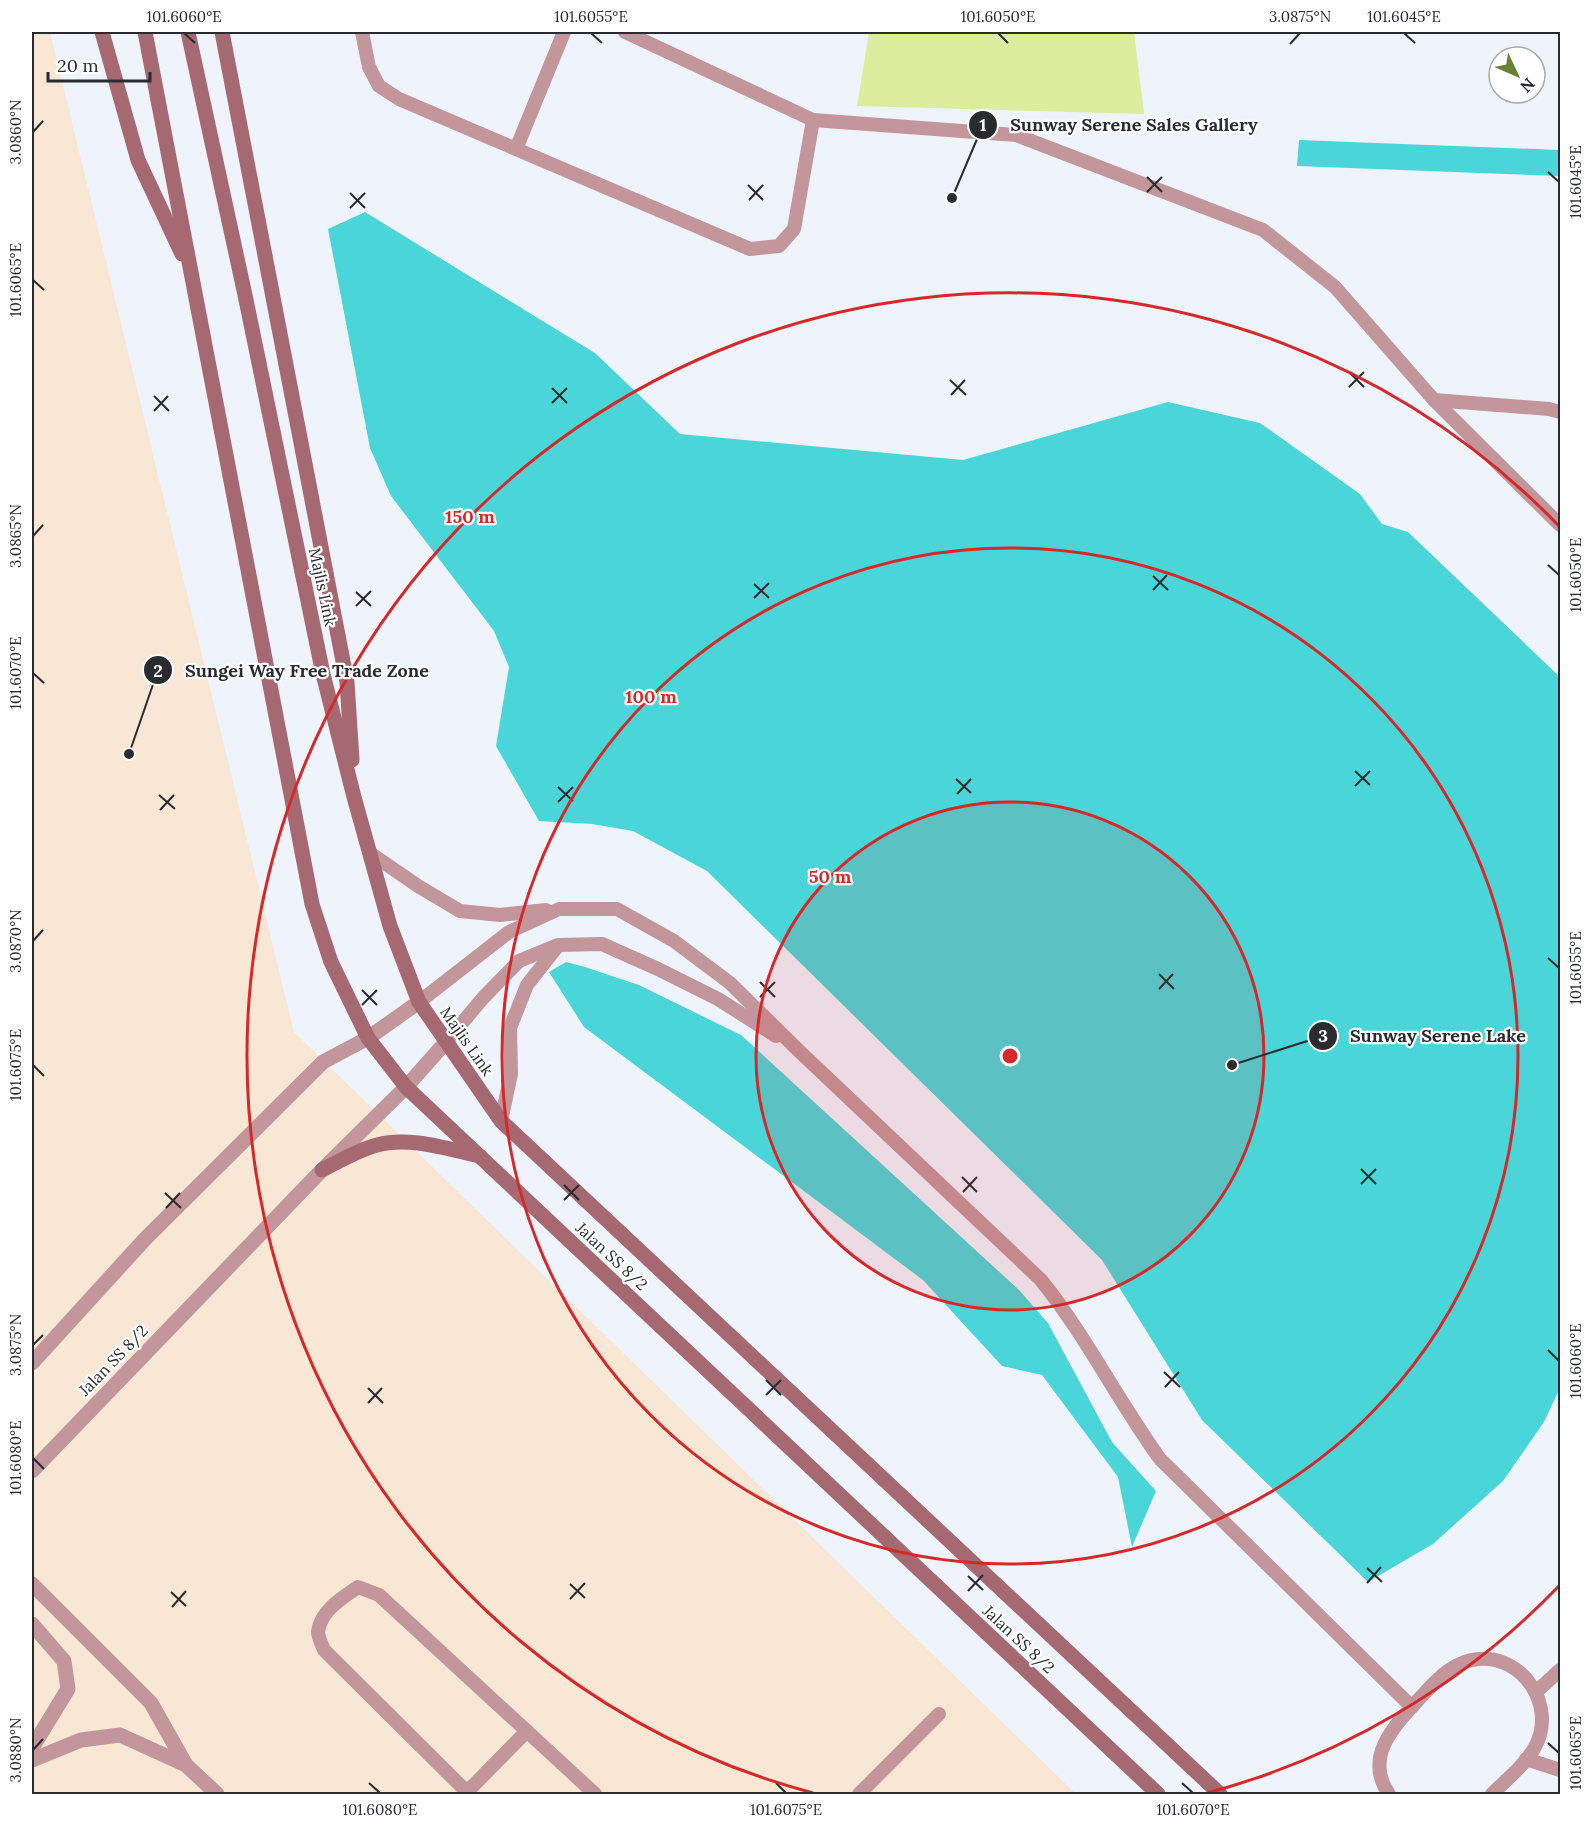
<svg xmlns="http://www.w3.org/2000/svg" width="1592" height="1826" font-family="Lora,serif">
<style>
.industrial{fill:#f8e7d5}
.green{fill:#dced9d}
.water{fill:#4ad6d8}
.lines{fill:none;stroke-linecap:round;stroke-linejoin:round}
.lane{stroke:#c2969b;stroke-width:14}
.street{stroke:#c2969b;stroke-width:15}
.secondary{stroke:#a66871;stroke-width:15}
.ticks{fill:none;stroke:#292b2e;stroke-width:2}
.ring{fill:none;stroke:#d62828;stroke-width:3}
.labels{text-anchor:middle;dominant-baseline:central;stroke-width:4.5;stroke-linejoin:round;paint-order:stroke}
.street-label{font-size:16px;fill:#292b2e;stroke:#fff}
.centre{fill:#d62828;stroke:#fff;stroke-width:3}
.ring-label{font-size:18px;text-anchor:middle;font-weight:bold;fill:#d62828;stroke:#fff;stroke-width:4.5;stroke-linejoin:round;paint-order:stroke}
.leader{fill:none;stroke:#292b2e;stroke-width:2}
.callout-dot{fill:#292b2e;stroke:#fff;stroke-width:2}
.mark-label{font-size:18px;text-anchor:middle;font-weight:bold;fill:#fff}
.callout-label{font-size:18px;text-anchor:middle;font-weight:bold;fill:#292b2e;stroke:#fff;stroke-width:4.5;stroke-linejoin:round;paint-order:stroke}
.neatline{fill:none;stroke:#292b2e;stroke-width:2}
.ticks-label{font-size:15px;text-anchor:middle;fill:#292b2e}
</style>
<rect width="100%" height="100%" fill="#eff4fc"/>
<path class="industrial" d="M32,32H50L294,1032L1076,1794H32Z"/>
<path class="green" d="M869,32H1134L1144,114L857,106Z"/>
<g class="water">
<path d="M1299,140L1560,150V176L1297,166Z"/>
<path d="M365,212L595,353L680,434L963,460L1168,402L1260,423L1360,494L1382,524L1408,532L1560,677V1388L1544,1422L1503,1481L1433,1544L1368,1582L1202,1420L1102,1260L707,871L633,831L592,824L539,821L496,746L509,667L494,631L391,496L370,448L328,229Z"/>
<path d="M566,962L585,967L639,985L741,1035L1019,1290L1048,1323L1112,1442L1156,1491L1132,1547L1118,1477L1042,1375L1002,1366L923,1280L584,1027L549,972Z"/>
</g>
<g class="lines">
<g class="lane">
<path d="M362,32L369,67L379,86L399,99L750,249L779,246L794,229L813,120"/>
<path d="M625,32L813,120L1016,135L1263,230L1335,287L1434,400L1560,525"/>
<path d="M516,149L564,32"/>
<path d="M1434,400L1549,409L1560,412"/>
<path d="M370,853L418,886L460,911L500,915L546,910"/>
<path d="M419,1002L509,932L559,909H617L674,941L730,983L798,1050L1041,1280C1086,1336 1118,1401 1160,1459L1412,1707"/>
<path d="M446,1042L483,998L519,961L558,945L602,944L658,969L718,999L776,1036"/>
<path d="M501,1121L511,1074L510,1028L527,985L557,947"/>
<path d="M1536,1692L1560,1670"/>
<path d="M1526,1759L1560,1770"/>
<path d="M467,1792L527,1731"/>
<path d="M469,1794L324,1650C322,1645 318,1637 318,1632C320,1611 343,1597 358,1587L379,1595L595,1794"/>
<path d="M859,1794L939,1714"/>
<path d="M1389,1794C1363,1757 1395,1725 1419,1699C1436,1681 1451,1662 1478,1659C1524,1655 1557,1707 1535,1747C1525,1765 1506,1780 1492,1794"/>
</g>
<g class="street">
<path d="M32,1363L145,1239L323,1062L368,1038L419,1002"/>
<path d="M32,1471L322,1170L406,1087L446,1042"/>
<path d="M32,1584L151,1703L186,1765L217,1794"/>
<path d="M32,1624L64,1661L68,1689L32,1748"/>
<path d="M32,1760L81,1740L120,1735L186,1765"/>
</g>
<g class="secondary">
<path d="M102,32L138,160L182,254"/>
<path d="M145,32L312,904L331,962L368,1038L406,1087L1158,1794"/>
<path d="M188,32L245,295L323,674L354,797L390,926L419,1002L501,1121L1220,1794"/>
<path d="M222,32L347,682L352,760"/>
<path d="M322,1170C340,1161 358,1150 377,1145C410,1136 447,1149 480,1156"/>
</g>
</g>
<path class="ticks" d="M184,33L195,43M591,33L602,43M998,33L1008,43M1404,33L1415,43M1290,44L1300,33M33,132L43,121M1548,172L1559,182M1147,177L1162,192M748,185L763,200M1147,192L1162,177M350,193L365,208M749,200L763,185M350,208L365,193M33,280L44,290M1349,372L1364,387M950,380L966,395M1349,387L1364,372M552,388L567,403M951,395L965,380M154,396L169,411M552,403L567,388M154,411L168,396M33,536L43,525M1548,565L1559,575M1153,576L1168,590M754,584L769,598M1153,590L1167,575M356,592L371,606M754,598L769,583M356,606L371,591M33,673L44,683M1355,771L1370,785M956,779L971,793M1355,786L1370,771M558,787L573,801M957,794L971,779M159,795L175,809M558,802L573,787M160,810L174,795M33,941L43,930M1548,958L1559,968M1159,974L1174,989M760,982L775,997M1159,989L1173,974M362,990L377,1005M760,997L775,982M362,1005L377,990M33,1065L44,1076M1361,1169L1376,1184M962,1177L977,1192M1361,1184L1376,1169M564,1185L579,1200M963,1192L977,1177M165,1193L181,1208M564,1200L579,1185M166,1208L180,1193M33,1345L43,1335M1548,1350L1559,1361M1164,1372L1180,1387M766,1380L781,1395M1165,1387L1179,1372M368,1388L383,1403M766,1395L781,1380M368,1403L382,1388M33,1458L44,1469M1367,1568L1382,1582M968,1576L983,1590M1367,1583L1381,1567M570,1584L585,1598M968,1591L983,1575M171,1592L186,1606M570,1599L585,1583M172,1607L186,1591M1548,1743L1559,1753M33,1750L43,1739M369,1783L380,1793M776,1783L786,1793M1182,1783L1193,1793"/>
<circle cx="1010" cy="1056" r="254" fill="#d62828" fill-opacity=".12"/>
<g class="ring">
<circle cx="1010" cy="1056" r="254"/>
<circle cx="1010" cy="1056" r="508"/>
<path d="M1559 1586A763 763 0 0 1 1207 1793M813 1793A763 763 0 1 1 1559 526"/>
</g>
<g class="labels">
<g class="street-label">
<text transform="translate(323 587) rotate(78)">Majlis Link</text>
<text transform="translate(467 1041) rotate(55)">Majlis Link</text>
<text transform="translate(612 1256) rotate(43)">Jalan SS 8/2</text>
<text transform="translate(113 1360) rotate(-46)">Jalan SS 8/2</text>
<text transform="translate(1019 1639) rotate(43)">Jalan SS 8/2</text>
</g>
</g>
<circle cx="1010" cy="1056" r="9" class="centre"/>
<g class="ring-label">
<text x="470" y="523">150 m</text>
<text x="651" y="703">100 m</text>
<text x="830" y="883">50 m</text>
</g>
<path class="leader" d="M952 198L983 125M129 754L158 670M1232 1065L1323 1036"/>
<g class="callout-dot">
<circle cx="952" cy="198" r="6"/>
<circle cx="129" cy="754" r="6"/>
<circle cx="1232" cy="1065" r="6"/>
<circle cx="983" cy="125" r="15"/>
<circle cx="158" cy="670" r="15"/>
<circle cx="1323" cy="1036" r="15"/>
</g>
<g class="mark-label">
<text x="983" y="131">1</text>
<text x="158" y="677">2</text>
<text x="1323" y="1042">3</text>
</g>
<g class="callout-label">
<text x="1134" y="131">Sunway Serene Sales Gallery</text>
<text x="307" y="677">Sungei Way Free Trade Zone</text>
<text x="1438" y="1042">Sunway Serene Lake</text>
</g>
<rect width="1592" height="1826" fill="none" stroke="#ffffff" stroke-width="66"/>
<g transform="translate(1517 75) rotate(134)"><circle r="28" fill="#ffffff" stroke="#a9aaab" stroke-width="1.5"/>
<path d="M0-4.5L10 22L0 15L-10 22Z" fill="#688134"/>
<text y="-9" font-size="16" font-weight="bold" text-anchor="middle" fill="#292b2e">N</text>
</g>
<path d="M48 72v9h102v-9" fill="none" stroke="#292b2e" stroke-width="3"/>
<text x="57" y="72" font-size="18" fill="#292b2e" stroke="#ffffff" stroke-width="4.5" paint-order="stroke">20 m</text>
<rect x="33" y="33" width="1526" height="1760" class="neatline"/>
<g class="ticks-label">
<text x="184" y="22">101.6060°E</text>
<text x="591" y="22">101.6055°E</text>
<text x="998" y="22">101.6050°E</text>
<text x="1300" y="22">3.0875°N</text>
<text x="1404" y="22">101.6045°E</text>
<text transform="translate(16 132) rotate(-90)" y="5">3.0860°N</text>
<text transform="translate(1576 182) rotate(-90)" y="5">101.6045°E</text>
<text transform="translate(16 280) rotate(-90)" y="5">101.6065°E</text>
<text transform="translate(16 536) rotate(-90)" y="5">3.0865°N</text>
<text transform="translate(1576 575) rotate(-90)" y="5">101.6050°E</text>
<text transform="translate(16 673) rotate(-90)" y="5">101.6070°E</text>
<text transform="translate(16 941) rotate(-90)" y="5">3.0870°N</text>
<text transform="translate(1576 968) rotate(-90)" y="5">101.6055°E</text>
<text transform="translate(16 1065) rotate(-90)" y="5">101.6075°E</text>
<text transform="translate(16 1345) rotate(-90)" y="5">3.0875°N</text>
<text transform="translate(1576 1361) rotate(-90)" y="5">101.6060°E</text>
<text transform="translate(16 1458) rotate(-90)" y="5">101.6080°E</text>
<text transform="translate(16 1750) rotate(-90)" y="5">3.0880°N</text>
<text transform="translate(1576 1753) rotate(-90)" y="5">101.6065°E</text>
<text x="380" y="1815">101.6080°E</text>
<text x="786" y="1815">101.6075°E</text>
<text x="1193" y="1815">101.6070°E</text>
</g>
</svg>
